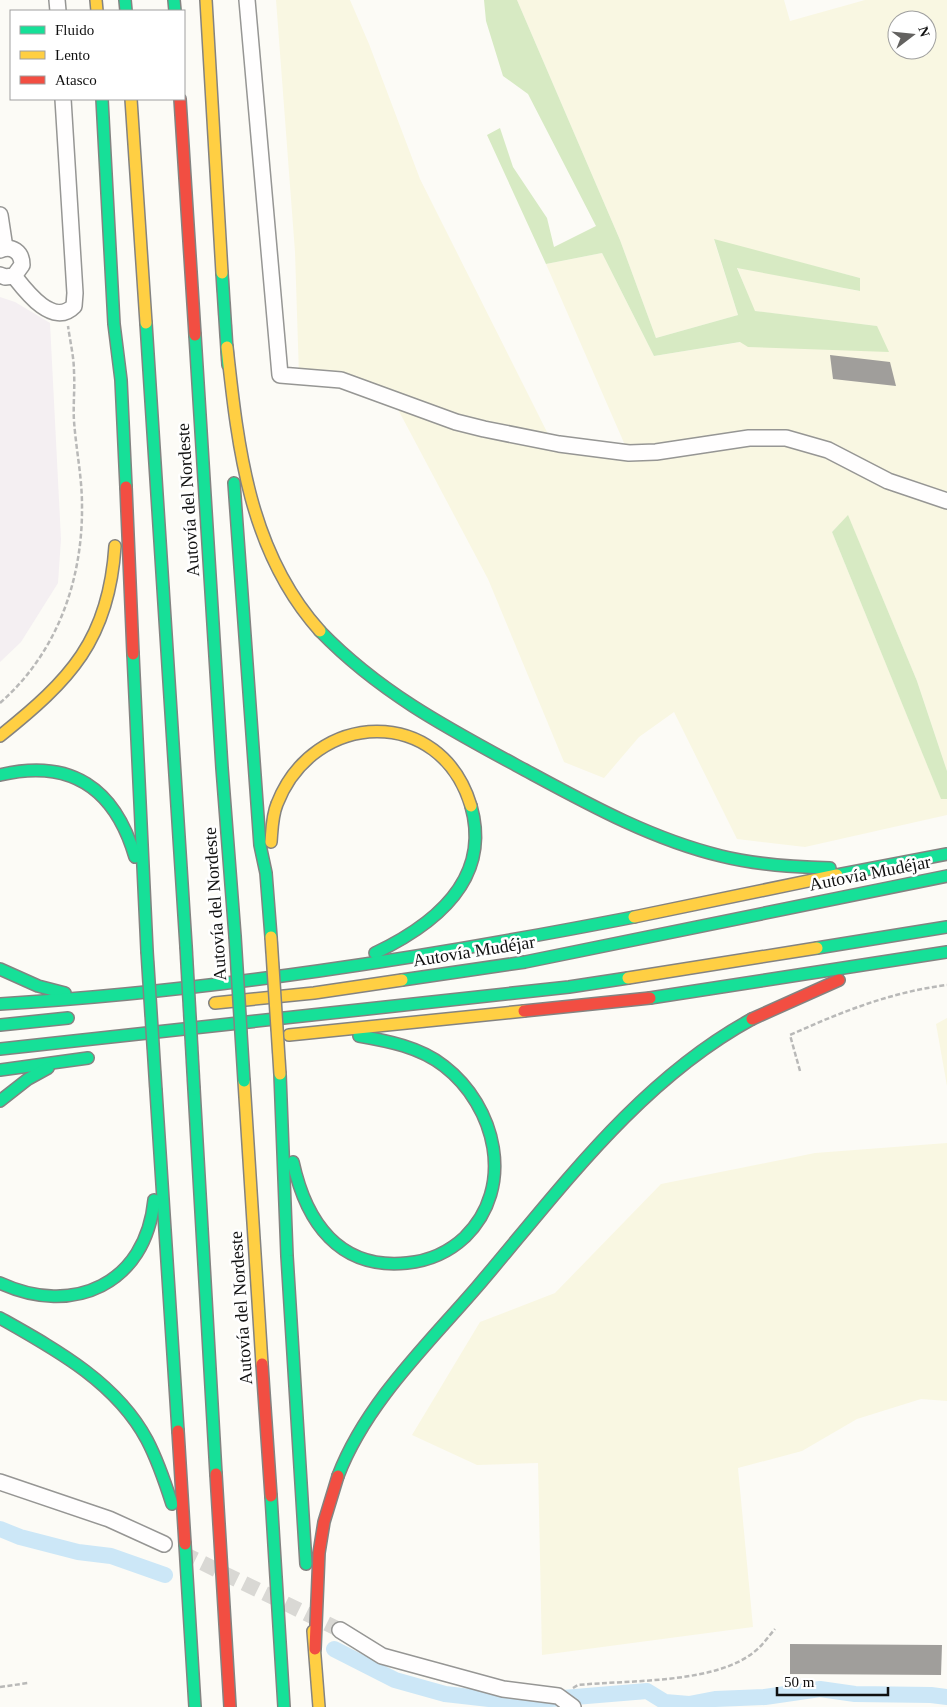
<svg xmlns="http://www.w3.org/2000/svg" width="947" height="1707" font-family="'Times New Roman',serif">
<style>
.industrial{fill:#f4eff2}
.farmland{fill:#f9f7e2;fill-rule:evenodd}
.forest{fill:#d7eac3}
.lines{fill:none;stroke-linecap:round;stroke-linejoin:round}
.canal{stroke:#cce7f7;stroke-width:16}
.building{fill:#a09e9b}
.street-tunnel{stroke:#d9d8d4;stroke-width:15;stroke-dasharray:15 8;stroke-linecap:butt}
.street-casing{stroke:#969694;stroke-width:18}
.fast-casing{stroke:#848381;stroke-width:14}
.slow-casing{stroke:#848381;stroke-width:14}
.jam-casing{stroke:#848381;stroke-width:14}
.path{stroke:#b9b9b8;stroke-width:2.5;stroke-dasharray:5 2.5;stroke-linecap:butt}
.street{stroke:#fffefe;stroke-width:15}
.fast{stroke:#16e098;stroke-width:11}
.slow{stroke:#ffcf43;stroke-width:11}
.jam{stroke:#f24e42;stroke-width:11}
.fast-bridge-casing{stroke:#848381;stroke-width:14;stroke-linecap:butt}
.slow-bridge-casing{stroke:#848381;stroke-width:14;stroke-linecap:butt}
.fast-bridge{stroke:#16e098;stroke-width:11}
.slow-bridge{stroke:#ffcf43;stroke-width:11}
.labels{text-anchor:middle;dominant-baseline:central;stroke-width:5;stroke-linejoin:round;paint-order:stroke}
.street-label{font-size:18px;fill:#101010;stroke:#fff}
</style>
<rect width="100%" height="100%" fill="#fcfbf6"/>
<path class="industrial" d="M0,297L15,302L50,323L61,539L58,583L21,642L0,662Z"/>
<g class="farmland">
<path d="M276,0H350L369,44L420,179L552,442L628,452L546,264L602,253L654,356L741,342L876,326L754,311L737,267L859,291L860,278L714,240L738,315L656,338L620,240L517,0H784L790,21L865,0H947V771L917,681L848,516L832,532L941,798L947,799V815L805,847L737,839L674,712L639,737L604,778L564,762L488,579L393,400L299,376L295,252ZM897,20H927V50H897Z"/>
<path d="M947,1018V1086L936,1024Z"/>
<path d="M947,1143V1401L921,1399L857,1419L802,1451L738,1468L753,1627L542,1655L538,1463L477,1465L412,1435L480,1322L555,1293L661,1184L815,1153Z"/>
</g>
<g class="forest">
<path d="M484,0H517L620,240L656,338L738,315L714,239L860,278V291L737,268L755,311L877,326L889,352L748,347L740,342L654,356L602,253L546,264L487,135L500,128L513,167L547,218L554,247L596,226L528,94L503,76L486,21Z"/>
<path d="M848,515L917,681L947,771V799H941L832,532Z"/>
</g>
<g class="lines">
<g class="canal">
<path d="M0,1529L20,1537L78,1552L111,1556L165,1575"/>
<path d="M334,1649L395,1680L445,1694L515,1702L647,1691L665,1702L689,1704L715,1699L765,1697L820,1689L855,1694L931,1695L947,1697"/>
</g>
</g>
<g class="building">
<path d="M830,355L890,362L896,386L833,379Z"/>
<path d="M790,1644L942,1645L941,1675L790,1674Z"/>
</g>
<g class="lines">
<path class="street-tunnel" d="M182,1553L340,1630"/>
<defs>
<g id="street">
<path d="M57,0L58,11"/>
<path d="M247,0L280,375L341,380L456,422L484,429L559,444L629,453L656,452L749,438H786L828,450L888,481L947,501"/>
<path d="M0,215L5,248"/>
<path d="M0,250C12,245 22,252 22,265L14,276L5,277L0,275"/>
<path d="M14,276C25,290 53,328 74,306L75,293L63,99"/>
<path d="M0,1482L109,1519L164,1544"/>
<path d="M340,1630L382,1656L503,1689L558,1696L573,1707"/>
</g>
<g id="fast">
<path d="M125,0L126,11"/>
<path d="M174,0L175,11"/>
<path d="M102,99L114,324L121,380L126,487"/>
<path d="M222,273L228,365"/>
<path d="M146,323L186,946"/>
<path d="M195,335L222,768L235,936"/>
<path d="M234,483L260,845L266,873L271,937"/>
<path d="M320,631C380,693 449,729 525,770C588,804 651,839 721,856C757,865 794,867 830,868"/>
<path d="M133,654L147,951"/>
<path d="M0,775C71,758 115,788 135,857"/>
<path d="M837,875L947,854"/>
<path d="M817,948L947,927"/>
<path d="M375,953C434,925 492,880 471,806"/>
<path d="M0,969L38,986L65,993"/>
<path d="M402,980L525,962L947,876"/>
<path d="M650,998L947,952"/>
<path d="M0,1004C214,991 423,958 634,917"/>
<path d="M0,1025L68,1018"/>
<path d="M0,1049L569,987L628,978"/>
<path d="M0,1070L88,1058"/>
<path d="M280,1074L287,1256L306,1564"/>
<path d="M194,1089L216,1474"/>
<path d="M156,1091L178,1431"/>
<path d="M0,1101L28,1079L48,1068"/>
<path d="M293,1162C306,1222 339,1270 407,1263C428,1261 449,1252 465,1237C516,1187 496,1106 444,1066C420,1047 388,1041 359,1036"/>
<path d="M0,1283C73,1317 146,1284 154,1200"/>
<path d="M0,1318C55,1349 116,1382 147,1440C158,1461 165,1482 172,1504"/>
<path d="M338,1476C366,1403 427,1345 477,1287C559,1191 638,1081 752,1019"/>
<path d="M271,1496L284,1707"/>
<path d="M185,1544L195,1707"/>
</g>
<g id="slow">
<path d="M96,0L97,11"/>
<path d="M206,0L222,273"/>
<path d="M131,99L146,323"/>
<path d="M227,347C238,448 249,552 320,631"/>
<path d="M0,736C70,680 109,640 115,546"/>
<path d="M271,842C272,830 272,816 277,804C314,709 441,705 471,806"/>
<path d="M634,917L837,875"/>
<path d="M628,978L817,948"/>
<path d="M215,1003L314,993L402,980"/>
<path d="M289,1035L524,1011"/>
<path d="M244,1081L262,1364"/>
<path d="M313,1631L319,1707"/>
</g>
<g id="jam">
<path d="M180,99L195,335"/>
<path d="M126,487L133,654"/>
<path d="M524,1011L650,998"/>
<path d="M752,1019L839,980"/>
<path d="M262,1364L271,1496"/>
<path d="M178,1431L185,1544"/>
<path d="M216,1474L230,1707"/>
<path d="M315,1649L319,1553L324,1522L338,1476"/>
</g>
</defs>
<use href="#street" class="street-casing"/>
<use href="#fast" class="fast-casing"/>
<use href="#slow" class="slow-casing"/>
<use href="#jam" class="jam-casing"/>
<g class="path">
<path d="M0,703C57,653 83,580 82,505C82,477 76,449 74,421C73,405 75,388 74,372C74,357 70,341 68,326"/>
<path d="M800,1071L790,1035C841,1012 891,992 947,985"/>
<path d="M0,1687L28,1683"/>
<path d="M573,1688L578,1685C628,1680 715,1684 754,1652C762,1646 768,1637 775,1629"/>
</g>
<use href="#street" class="street"/>
<use href="#fast" class="fast"/>
<use href="#slow" class="slow"/>
<use href="#jam" class="jam"/>
<defs>
<g id="fast-bridge">
<path d="M235,936L244,1081"/>
<path d="M186,946L194,1089"/>
<path d="M147,951L156,1091"/>
</g>
<path id="slow-bridge" d="M271,937L280,1074"/>
</defs>
<use href="#fast-bridge" class="fast-bridge-casing"/>
<use href="#slow-bridge" class="slow-bridge-casing"/>
<use href="#fast-bridge" class="fast-bridge"/>
<use href="#slow-bridge" class="slow-bridge"/>
</g>
<g class="labels">
<g class="street-label">
<text transform="translate(188 500) rotate(-94)">Autovía del Nordeste</text>
<text transform="translate(870 873) rotate(-11)">Autovía Mudéjar</text>
<text transform="translate(215 904) rotate(-94)">Autovía del Nordeste</text>
<text transform="translate(474 951) rotate(-9)">Autovía Mudéjar</text>
<text transform="translate(241 1308) rotate(-94)">Autovía del Nordeste</text>
</g>
</g>
<rect x="10" y="10" width="175" height="90" fill="#ffffff" stroke="#9f9f9f"/>
<rect x="20" y="26" width="25" height="8" fill="#16e098" stroke="#9f9f9f"/>
<text x="55" y="35" font-size="15" fill="#101010">Fluido</text>
<rect x="20" y="51" width="25" height="8" fill="#ffcf43" stroke="#9f9f9f"/>
<text x="55" y="60" font-size="15" fill="#101010">Lento</text>
<rect x="20" y="76" width="25" height="8" fill="#f24e42" stroke="#9f9f9f"/>
<text x="55" y="85" font-size="15" fill="#101010">Atasco</text>
<g transform="translate(912 35) rotate(74)"><circle r="24" fill="#ffffff" stroke="#9f9f9f"/>
<path d="M0-4L9 19L0 12L-9 19Z" fill="#636260"/>
<text y="-8" font-size="14" font-weight="bold" text-anchor="middle" fill="#101010">N</text>
</g>
<path d="M777 1687v8h111v-8" fill="none" stroke="#101010" stroke-width="2.5"/>
<text x="784" y="1687" font-size="15" fill="#101010" stroke="#ffffff" stroke-width="4" paint-order="stroke">50 m</text>
</svg>
